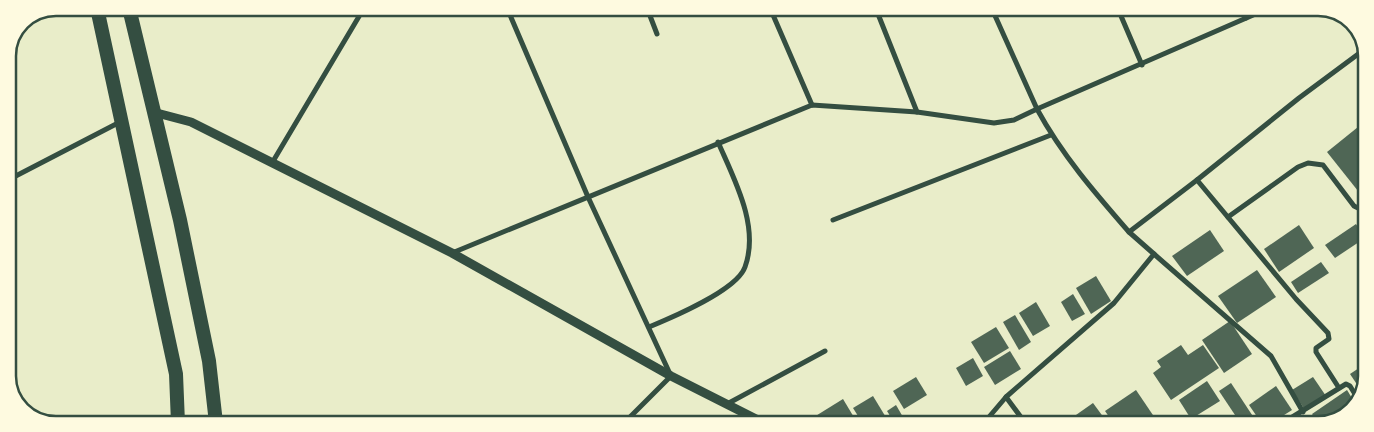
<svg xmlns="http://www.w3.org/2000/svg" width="1374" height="432" font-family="Cabin,sans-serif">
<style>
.building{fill:#4f6655}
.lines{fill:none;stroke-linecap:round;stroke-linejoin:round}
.minor{stroke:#344e41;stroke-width:5}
.tertiary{stroke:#344e41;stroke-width:9}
.trunk{stroke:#344e41;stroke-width:14}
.rim{fill:none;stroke:#344e41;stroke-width:2.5}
</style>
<rect width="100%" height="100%" fill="#e9edc9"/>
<g class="building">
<path d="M1358,127L1366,137V193L1362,196L1327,152Z"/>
<path d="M1356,224L1365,238L1335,258L1325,245Z"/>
<path d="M1299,225L1314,248L1279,272L1264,249Z"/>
<path d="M1210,230L1224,251L1187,276L1172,256Z"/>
<path d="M1321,262L1329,273L1298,293L1291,282Z"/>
<path d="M1257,270L1276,297L1237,323L1218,296Z"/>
<path d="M1096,276L1111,301L1091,314L1076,288Z"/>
<path d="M1073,294L1085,314L1072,321L1061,302Z"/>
<path d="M1036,302L1050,326L1033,336L1019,313Z"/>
<path d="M1365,305V322L1357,310Z"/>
<path d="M1015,315L1031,342L1019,350L1003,322Z"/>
<path d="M1230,321L1252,354L1224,373L1202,340Z"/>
<path d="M996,327L1009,348L984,363L971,342Z"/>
<path d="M1181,345L1188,355L1203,345L1219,368L1171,400L1153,373L1161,367L1157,361Z"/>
<path d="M1010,351L1021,369L995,385L984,367Z"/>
<path d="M973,358L983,376L966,386L956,368Z"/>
<path d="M1365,364V389L1362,392L1350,374Z"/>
<path d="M916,377L927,395L904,409L893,391Z"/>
<path d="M1313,377L1326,396L1305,410L1292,390Z"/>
<path d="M1207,381L1220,401L1191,419L1179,400Z"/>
<path d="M1231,383L1258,424H1241L1219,391Z"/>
<path d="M1276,386L1292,410L1270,424H1262L1249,405Z"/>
<path d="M1136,390L1159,424H1114L1105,411Z"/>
<path d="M1347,390L1355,403L1348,414L1319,424L1312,414Z"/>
<path d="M873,396L890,424H863L853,408Z"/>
<path d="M843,399L858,424H818L814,417Z"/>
<path d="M1093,403L1107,422L1104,424H1068L1066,422Z"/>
<path d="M896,405L907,424H895L887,411Z"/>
<path d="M1295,416L1301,424L1309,419L1313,424H1284Z"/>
</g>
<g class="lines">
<g class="minor">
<path d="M507,8L588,197L671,376L623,424"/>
<path d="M647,8L657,34"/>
<path d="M770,8L812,105"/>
<path d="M876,9L917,112"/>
<path d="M992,9L1037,109L1267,9"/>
<path d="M1118,9L1142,65"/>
<path d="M1241,9L1246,18"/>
<path d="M272,163L364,8"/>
<path d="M8,180L120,122"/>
<path d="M1197,180L1299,98L1365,49"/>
<path d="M1228,217L1298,167L1308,163L1323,165L1354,206L1360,209H1366"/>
<path d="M833,220L1051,135"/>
<path d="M452,253L812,105L917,112L994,123L1014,120L1037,109C1062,155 1095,193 1129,232"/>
<path d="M1154,254L1271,356L1303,412"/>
<path d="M649,327C671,318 737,290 745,267C760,226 734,179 718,142"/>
<path d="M1006,397L1026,424"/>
<path d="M727,404L825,351"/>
<path d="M983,424L1006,397L1114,303L1154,254L1129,232L1197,180L1296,299L1328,333L1329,339L1316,348V352L1339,388"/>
<path d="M1281,424L1346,384L1350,386L1358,399"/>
</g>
<path class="tertiary" d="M153,112L191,122L452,253L671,376L766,424"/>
<g class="trunk">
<path d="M97,8L176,374L178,423"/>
<path d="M129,8L180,220L209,361L216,423"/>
</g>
</g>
<path d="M0 0H1374V432H0ZM56 16H1318A40 40 0 0 1 1358 56V376A40 40 0 0 1 1318 416H56A40 40 0 0 1 16 376V56A40 40 0 0 1 56 16Z" fill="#fefae0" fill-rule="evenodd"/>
<path class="rim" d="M56 16H1318A40 40 0 0 1 1358 56V376A40 40 0 0 1 1318 416H56A40 40 0 0 1 16 376V56A40 40 0 0 1 56 16Z"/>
</svg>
